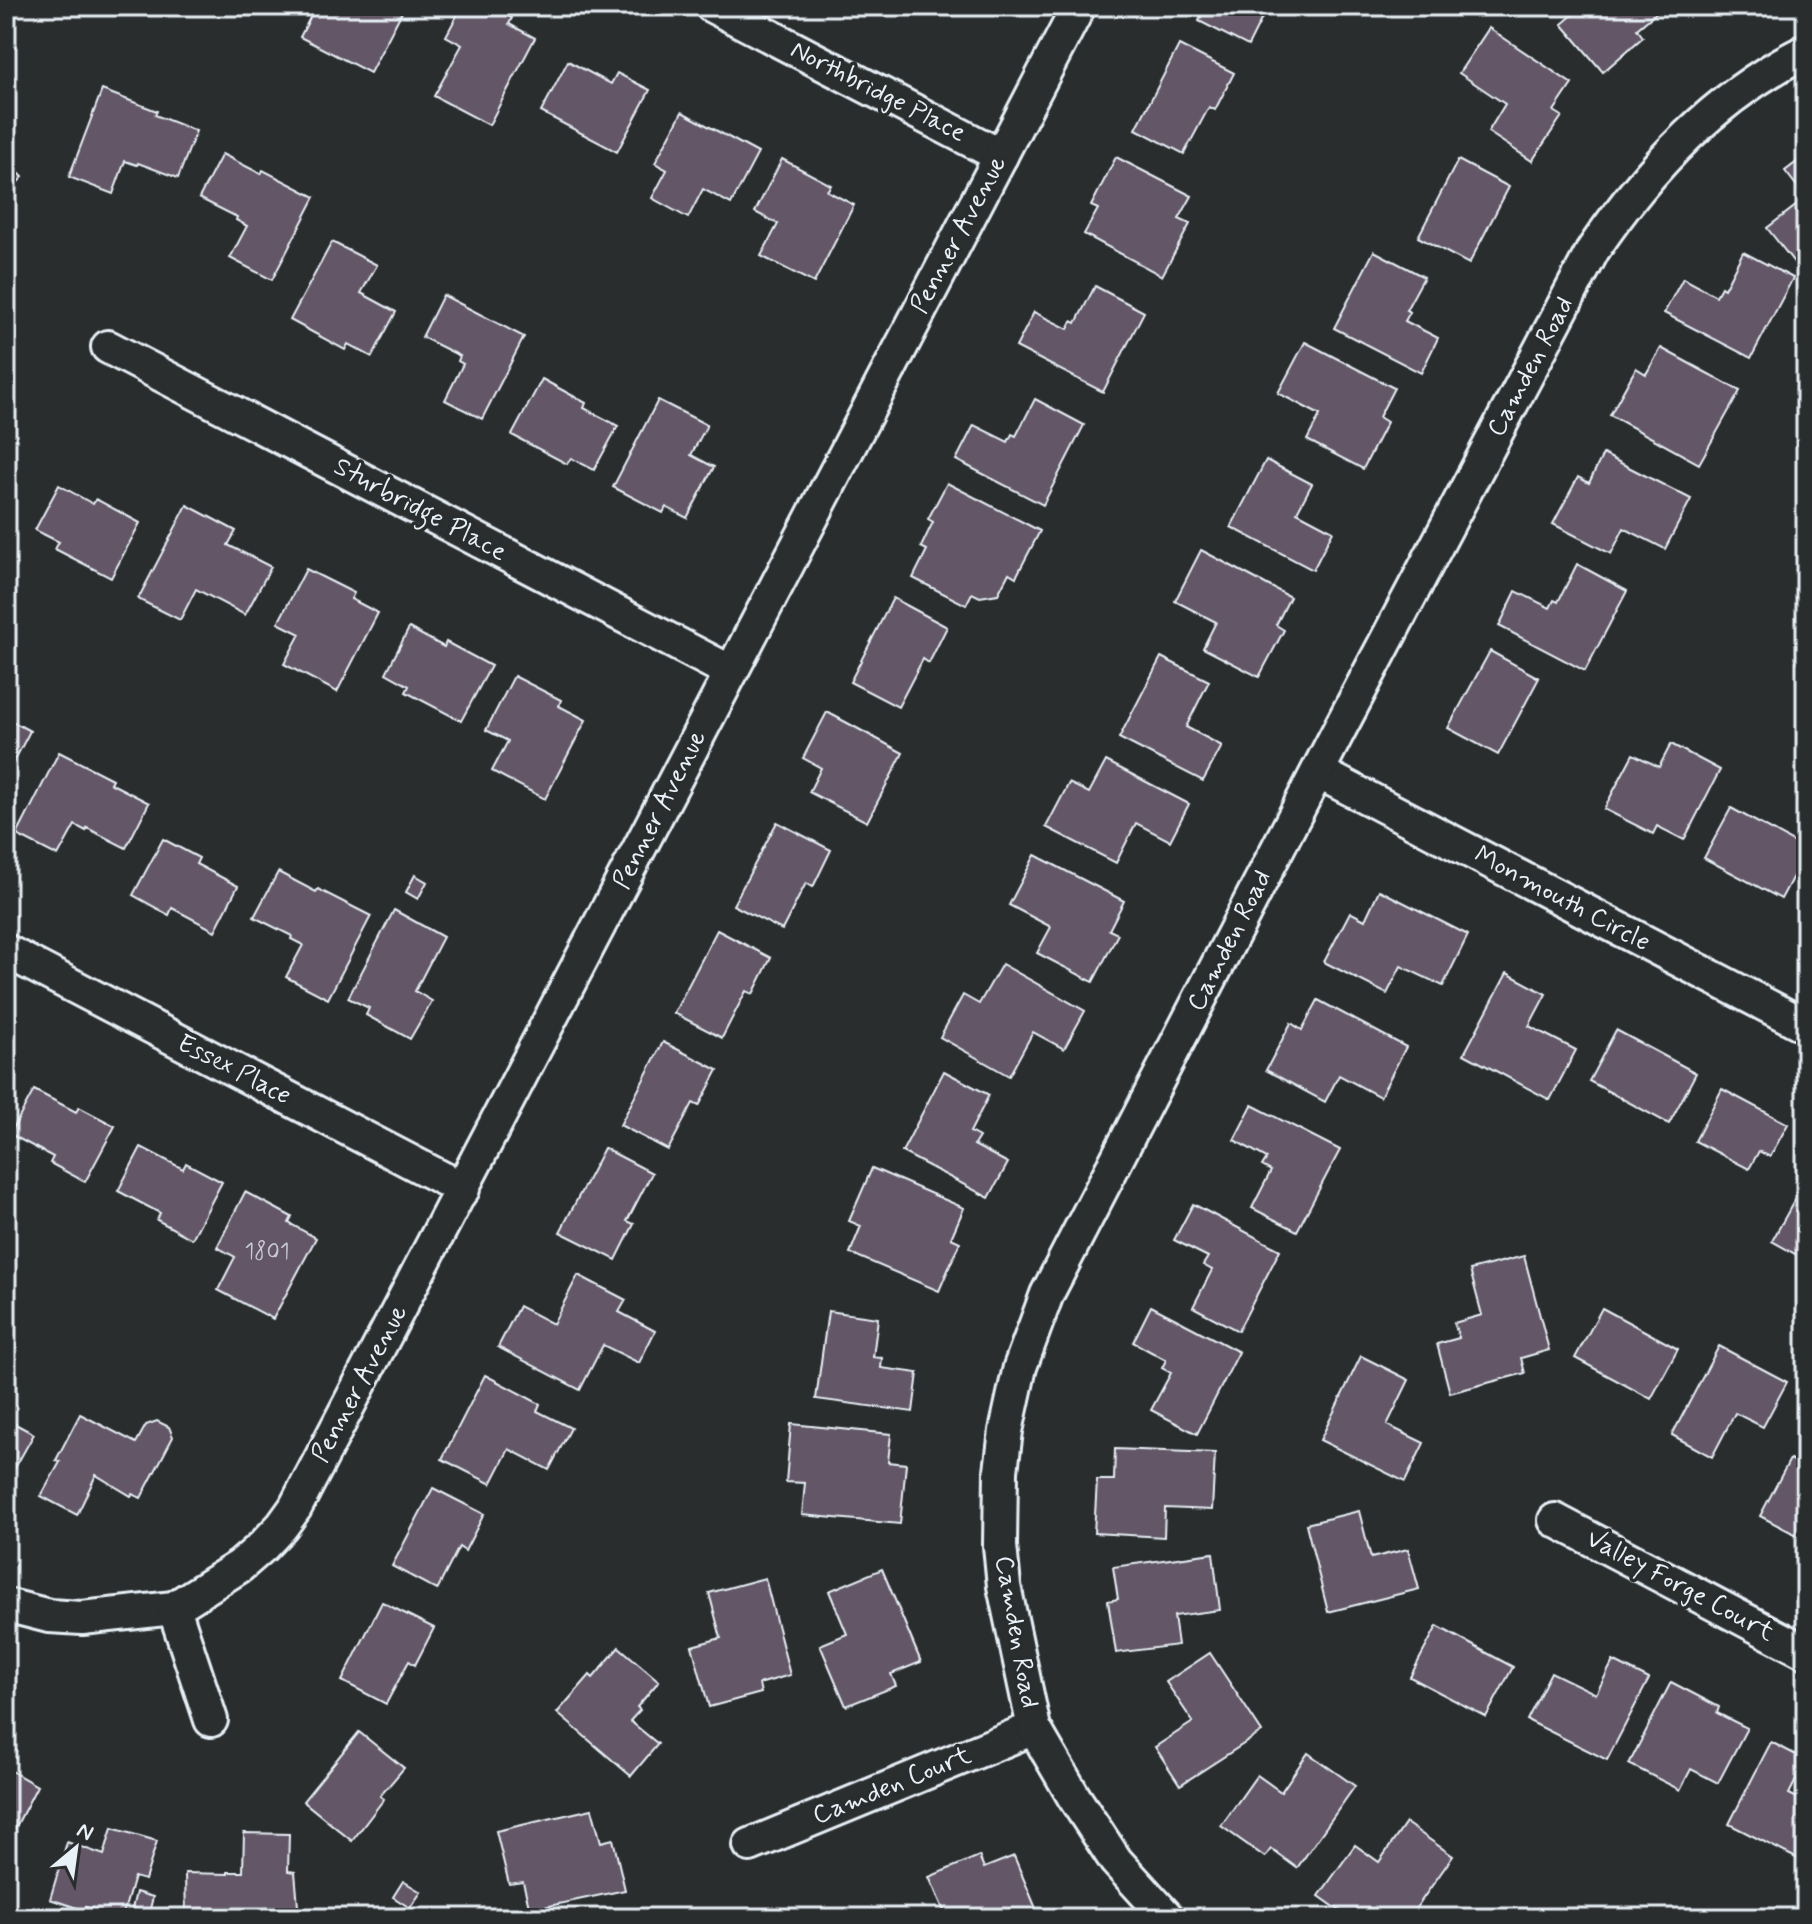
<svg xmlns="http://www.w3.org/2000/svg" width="1812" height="1924" font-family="Mynerve,sans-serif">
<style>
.building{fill:#635766;stroke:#e8f1f8;stroke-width:2}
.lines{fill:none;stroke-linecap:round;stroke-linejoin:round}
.minor-casing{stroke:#e8f1f8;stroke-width:38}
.minor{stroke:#2a2d2e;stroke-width:32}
.labels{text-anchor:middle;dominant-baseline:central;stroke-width:7;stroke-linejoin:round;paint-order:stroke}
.number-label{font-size:22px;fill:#c7cad4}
.street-label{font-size:26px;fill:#e8f1f8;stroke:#2a2d2e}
</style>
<rect width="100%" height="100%" fill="#2a2d2e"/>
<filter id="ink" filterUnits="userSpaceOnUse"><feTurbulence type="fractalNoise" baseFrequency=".0125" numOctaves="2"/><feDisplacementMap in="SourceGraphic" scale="16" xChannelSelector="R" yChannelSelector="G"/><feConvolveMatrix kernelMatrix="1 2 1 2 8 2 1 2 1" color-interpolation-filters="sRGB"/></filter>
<g filter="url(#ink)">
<g class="building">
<path d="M316,6H405L370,73L300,37Z"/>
<path d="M462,6H490L512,18L509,24L535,38L489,125L434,96L462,45L446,36Z"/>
<path d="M1206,6H1268L1248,46L1199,21Z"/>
<path d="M1583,6H1660L1662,8L1637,29L1643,37L1603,72L1562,24Z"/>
<path d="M1489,28L1572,84L1554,111L1562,116L1532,161L1488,132L1505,104L1459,73Z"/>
<path d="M1179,45L1234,73L1215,110L1209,107L1184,154L1136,129Z"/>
<path d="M568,61L611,84L617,73L650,90L617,152L541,112Z"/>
<path d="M102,90L157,111L155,115L196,131L178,178L138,163L137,165L125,161L113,194L69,177Z"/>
<path d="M682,112L758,153L731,204L703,189L688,218L652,198L667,170L655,163Z"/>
<path d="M222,154L261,174L263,170L315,197L272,280L230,258L247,226L236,220L237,217L199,198Z"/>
<path d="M1806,155V273L1804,275L1767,228L1806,198L1785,171Z"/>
<path d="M1116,157L1192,196L1179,219L1190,224L1162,276L1084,234L1098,209L1091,206Z"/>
<path d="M782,159L831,185L827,191L854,205L814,283L761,256L778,224L755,212Z"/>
<path d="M1458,160L1509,187L1469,264L1418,237Z"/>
<path d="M6,161L23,177L6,194Z"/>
<path d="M332,242L377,265L361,293L396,312L372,357L348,344L345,350L290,320Z"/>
<path d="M1374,251L1424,277L1406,310L1410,312L1405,321L1438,338L1421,373L1334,328Z"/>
<path d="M1743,252L1793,278L1751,358L1664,313L1683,278L1716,296L1721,287L1724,289Z"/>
<path d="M1095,286L1144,312L1103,392L1016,347L1034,312L1068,329L1072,321L1076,323Z"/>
<path d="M443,295L524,337L482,419L445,400L463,364L458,361L460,356L422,337Z"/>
<path d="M1305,342L1394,388L1379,417L1387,422L1363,469L1307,440L1320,415L1278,393Z"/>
<path d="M1661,348L1740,391L1699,464L1610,415L1636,368L1646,374Z"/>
<path d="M542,379L586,403L584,408L618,426L594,470L571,458L567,464L512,435Z"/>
<path d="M1035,399L1084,425L1043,505L956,460L974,425L1008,442L1012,434L1016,436Z"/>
<path d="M658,400L707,425L691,455L714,467L687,518L666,507L663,513L613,487Z"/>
<path d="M1603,454L1691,499L1665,549L1624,528L1611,554L1553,524L1578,477L1589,483Z"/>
<path d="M1266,460L1312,484L1297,512L1333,531L1313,570L1231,527Z"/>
<path d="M947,483L1040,531L1016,577L1009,573L998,594L980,597L972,593L966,605L913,578L927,550L921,547L933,522L928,519Z"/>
<path d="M59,485L93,504L96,499L140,523L111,578L55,549L59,542L35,530Z"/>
<path d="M187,505L236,531L228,545L271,567L245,615L196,589L180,620L138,599Z"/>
<path d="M1201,550L1290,597L1276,625L1284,630L1259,677L1203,648L1216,622L1175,601Z"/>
<path d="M1577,564L1627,591L1585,671L1499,626L1516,591L1550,608L1554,600L1558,602Z"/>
<path d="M306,569L354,593L351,599L378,613L337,692L284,664L300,634L278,623Z"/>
<path d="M893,598L947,627L929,663L923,659L898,707L850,682Z"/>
<path d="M409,628L444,647L446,642L491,666L461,721L406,692L409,686L386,673Z"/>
<path d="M1490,651L1539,678L1498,755L1448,728Z"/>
<path d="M1161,657L1209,681L1186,727L1222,746L1203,781L1119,738Z"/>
<path d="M514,676L561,700L559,706L586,720L545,799L492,771L508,741L486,730Z"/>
<path d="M827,712L903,753L867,822L809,792L821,768L803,758Z"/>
<path d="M6,718L30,731L7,775H6Z"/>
<path d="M1671,744L1720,770L1684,840L1657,826L1653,834L1604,809L1633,754L1659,767Z"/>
<path d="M59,752L112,779L110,783L149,803L126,848L87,828L86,831L75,825L58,856L17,835Z"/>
<path d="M1106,761L1189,804L1170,841L1136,823L1116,863L1046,827L1069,783L1089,793Z"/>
<path d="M1731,808L1806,849V852L1781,899L1704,858Z"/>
<path d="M777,822L831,850L813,887L806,883L782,930L733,905Z"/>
<path d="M163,839L199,858L196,864L238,886L215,931L172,908L169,915L133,895Z"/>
<path d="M1035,855L1124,901L1109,930L1118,934L1093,982L1037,953L1051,927L1009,905Z"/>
<path d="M278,872L316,892L318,889L371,916L328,999L286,977L303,945L291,939L292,936L254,917Z"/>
<path d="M415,875L427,882L418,899L406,892Z"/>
<path d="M1379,890L1468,935L1443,986L1401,966L1387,994L1324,962L1350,912L1365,920Z"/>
<path d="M394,910L443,937L415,991L432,1001L410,1039L366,1015L369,1008L348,998Z"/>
<path d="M717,930L771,958L753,994L746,991L722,1038L674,1013Z"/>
<path d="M1002,964L1085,1011L1064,1049L1033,1032L1009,1076L940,1037L963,995L979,1004Z"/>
<path d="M1507,973L1546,994L1529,1026L1576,1050L1550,1100L1464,1054Z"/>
<path d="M1318,1000L1406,1047L1380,1097L1339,1075L1325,1102L1266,1070L1291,1023L1302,1030Z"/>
<path d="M1616,1030L1696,1073L1669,1124L1589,1081Z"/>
<path d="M663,1042L718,1070L699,1106L693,1103L668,1150L620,1125Z"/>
<path d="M944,1071L989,1095L970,1132L979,1137L974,1145L1008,1163L989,1198L902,1152Z"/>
<path d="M1722,1089L1788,1124L1770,1157L1759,1151L1749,1169L1695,1141Z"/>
<path d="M34,1090L76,1112L79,1107L115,1126L85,1182L50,1163L53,1157L10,1134Z"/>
<path d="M1252,1105L1340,1150L1297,1231L1252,1208L1271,1171L1262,1166L1267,1158L1234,1140Z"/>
<path d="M141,1147L183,1169L186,1163L222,1182L192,1239L157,1220L160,1213L118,1191Z"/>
<path d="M604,1148L652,1173L627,1221L634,1224L616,1260L560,1232Z"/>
<path d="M872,1168L964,1208L951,1238L960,1242L939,1291L850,1253L861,1226L849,1221Z"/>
<path d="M245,1192L292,1217L289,1223L316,1238L273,1319L218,1290L235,1257L217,1247Z"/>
<path d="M1799,1192L1806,1196V1260L1772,1241Z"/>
<path d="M1193,1204L1280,1250L1238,1331L1193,1307L1212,1270L1203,1265L1208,1257L1174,1240Z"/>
<path d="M1524,1256L1549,1350L1521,1358L1525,1373L1450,1393L1437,1344L1459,1338L1454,1323L1482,1315L1470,1270Z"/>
<path d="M578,1275L626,1300L619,1312L655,1331L639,1363L603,1345L580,1390L498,1347L519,1306L553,1324Z"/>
<path d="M1151,1306L1239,1352L1197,1434L1151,1410L1171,1373L1162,1368L1166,1360L1133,1342Z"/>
<path d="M1602,1308L1678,1349L1651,1399L1575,1358Z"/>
<path d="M828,1311L878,1318L873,1357L882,1358L881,1368L918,1373L913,1412L816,1399Z"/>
<path d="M1719,1346L1787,1382L1763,1427L1735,1413L1712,1457L1672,1435Z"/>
<path d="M1361,1356L1409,1380L1387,1425L1424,1443L1405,1482L1320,1440Z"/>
<path d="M485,1375L540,1404L537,1411L571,1428L549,1470L509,1449L491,1484L442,1459Z"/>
<path d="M80,1414L136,1443L146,1425L157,1421L169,1427L173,1437L141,1498L132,1494L131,1496L96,1475L77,1515L41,1496L60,1462L56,1460Z"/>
<path d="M6,1419L34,1434L6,1484Z"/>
<path d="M791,1424L891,1434L888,1462L906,1464L900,1524L802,1515L805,1483L786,1482Z"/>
<path d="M1115,1449L1215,1453L1212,1510L1165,1508L1164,1537L1094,1533L1097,1480H1114Z"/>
<path d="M1790,1459L1806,1467V1540L1760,1516Z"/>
<path d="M433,1488L484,1514L465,1551L459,1547L437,1590L392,1566Z"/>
<path d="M1359,1511L1371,1558L1408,1549L1419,1589L1328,1612L1306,1524Z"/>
<path d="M1213,1553L1220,1610L1174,1616L1178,1645L1116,1653L1108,1601L1118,1599L1113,1567Z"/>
<path d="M882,1569L921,1662L891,1674L896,1686L846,1706L820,1645L847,1634L829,1591Z"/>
<path d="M765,1578L790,1675L759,1684L761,1693L709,1707L692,1646L721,1638L709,1593Z"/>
<path d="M382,1602L434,1628L415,1665L409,1661L386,1704L342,1681Z"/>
<path d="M1437,1626L1513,1667L1486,1717L1410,1677Z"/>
<path d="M619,1647L659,1681L637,1707L640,1710L630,1721L658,1744L631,1776L557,1713L590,1675L593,1678Z"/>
<path d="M1210,1653L1262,1732L1180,1785L1155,1747L1193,1722L1166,1682Z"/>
<path d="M1613,1661L1649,1679L1607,1760L1527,1720L1551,1672L1596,1694Z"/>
<path d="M1671,1682L1719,1707L1717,1713L1747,1728L1718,1783L1691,1769L1680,1790L1629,1764Z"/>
<path d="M359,1732L404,1768L380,1796L384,1799L352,1841L303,1801Z"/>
<path d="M1771,1742L1806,1760L1789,1794L1806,1802V1863L1729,1824Z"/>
<path d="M1308,1753L1355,1786L1297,1868L1271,1849L1265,1857L1221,1826L1257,1775L1281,1792Z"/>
<path d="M6,1768L37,1786L6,1846Z"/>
<path d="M592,1809L601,1842L613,1839L625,1890L530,1910L523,1882L509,1884L496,1831Z"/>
<path d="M1406,1823L1453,1856L1409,1918H1350L1319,1896L1355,1845L1379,1862Z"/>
<path d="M112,1828L157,1841L145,1880L134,1877L122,1918L86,1907V1911L50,1899L67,1842L104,1855Z"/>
<path d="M244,1833L289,1834L288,1871L295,1872L299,1918H186L185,1873L228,1874V1872H243Z"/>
<path d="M979,1856L984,1868L1014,1856L1040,1918H947L929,1877Z"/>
<path d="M403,1881L421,1892L410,1908L393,1897Z"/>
<path d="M136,1892L153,1897L149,1913L132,1909Z"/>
</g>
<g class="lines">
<defs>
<g id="minor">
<path d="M712,6L1001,156"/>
<path d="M108,347L731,672"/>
<path d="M1318,772L1806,1026"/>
<path d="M6,951L463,1189"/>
<path d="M1555,1520L1806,1652"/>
<path d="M6,1605L49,1616L82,1618L174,1608L240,1566L263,1546L282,1526L295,1508L1079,6"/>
<path d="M174,1608L211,1720"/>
<path d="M750,1845L1034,1728"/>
<path d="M1168,1918L1116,1861L1074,1797L1034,1728L1004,1586L1000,1546L1001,1471L1006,1431L1020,1367L1047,1294L1338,732L1593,250C1649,167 1716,96 1806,51"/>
</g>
</defs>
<use href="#minor" class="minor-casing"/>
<use href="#minor" class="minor"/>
</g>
</g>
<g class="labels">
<g class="number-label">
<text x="267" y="1252">1801</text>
</g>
<g class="street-label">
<text transform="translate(878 92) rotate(27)">Northbridge Place</text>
<text transform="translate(959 235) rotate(-62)">Penner Avenue</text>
<text transform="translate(1531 367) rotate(-62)">Camden Road</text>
<text transform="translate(420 510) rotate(28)">Sturbridge Place</text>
<text transform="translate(660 810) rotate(-63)">Penner Avenue</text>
<text transform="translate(1562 899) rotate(28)">Monmouth Circle</text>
<text transform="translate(1230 941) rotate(-63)">Camden Road</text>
<text transform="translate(234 1070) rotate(27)">Essex Place</text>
<text transform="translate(360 1384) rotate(-62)">Penner Avenue</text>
<text transform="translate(1680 1586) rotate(28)">Valley Forge Court</text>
<text transform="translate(1016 1632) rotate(80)">Camden Road</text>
<text transform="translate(892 1786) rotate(-22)">Camden Court</text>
</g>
</g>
<rect width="1812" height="1924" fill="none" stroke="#2a2d2e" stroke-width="32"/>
<rect x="16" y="16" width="1780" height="1892" fill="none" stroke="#e8f1f8" stroke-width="3" filter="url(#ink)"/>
<g transform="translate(76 1848) rotate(29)" stroke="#2a2d2e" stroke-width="6" paint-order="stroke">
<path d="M0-6L14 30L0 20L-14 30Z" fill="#e8f1f8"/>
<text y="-12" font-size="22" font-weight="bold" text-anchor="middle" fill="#e8f1f8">N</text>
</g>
</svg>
